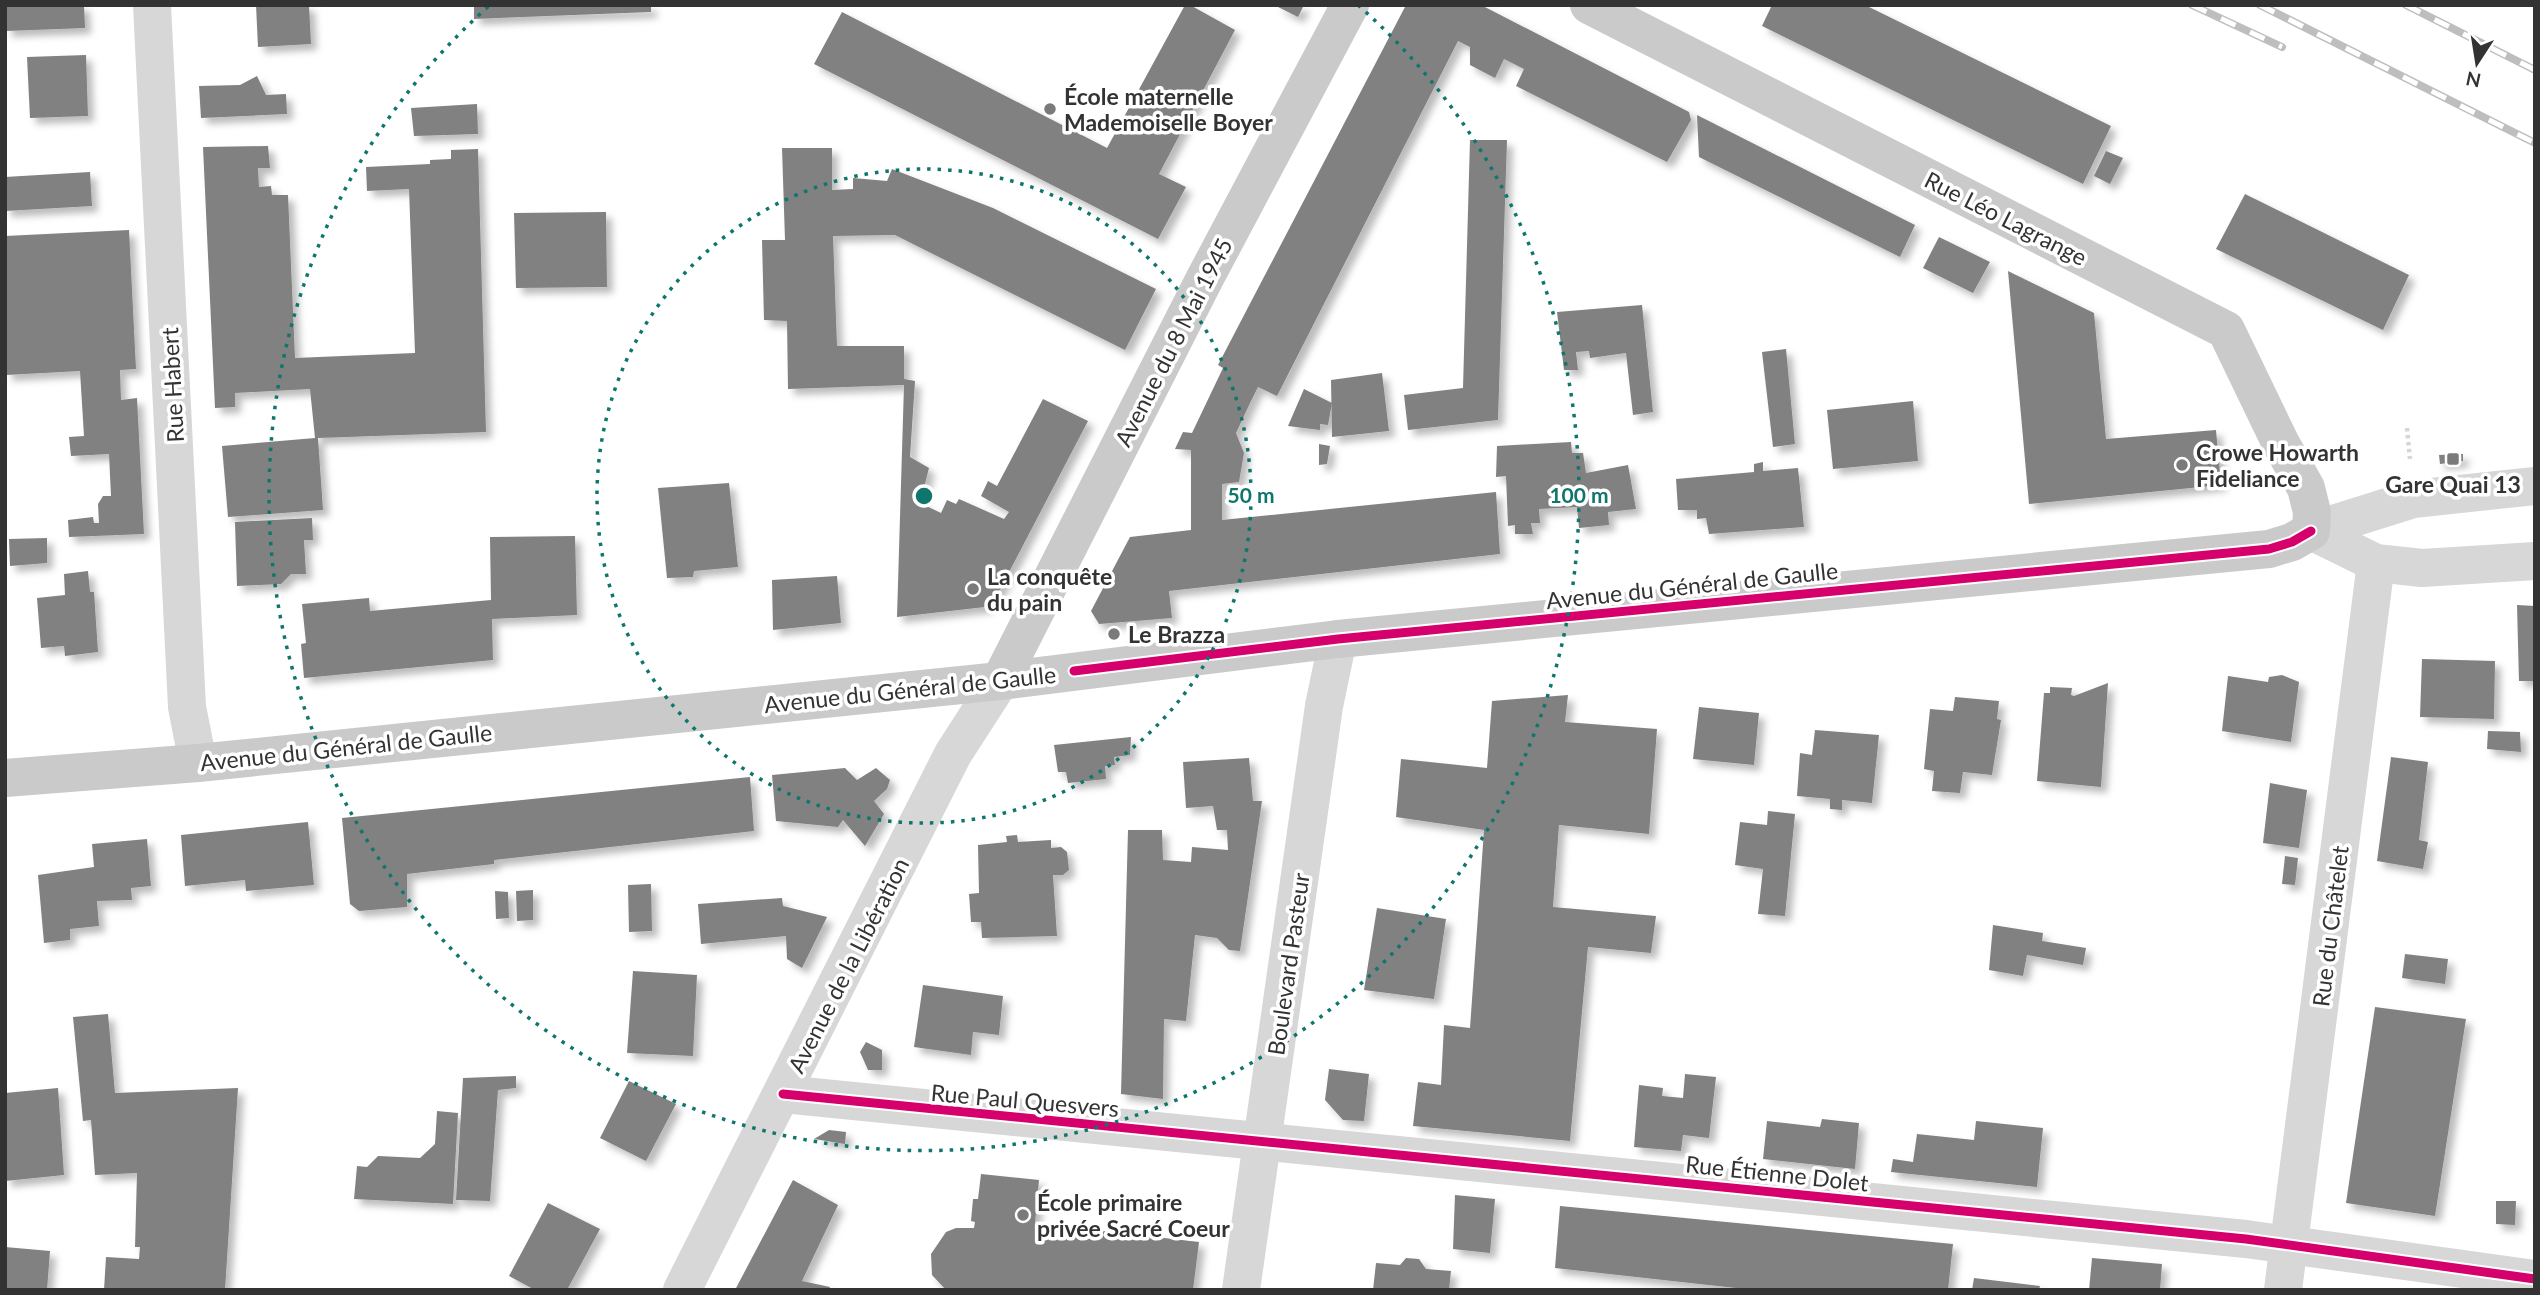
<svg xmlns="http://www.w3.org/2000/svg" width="2540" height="1295" font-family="Lato,sans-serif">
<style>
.building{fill:#818181;filter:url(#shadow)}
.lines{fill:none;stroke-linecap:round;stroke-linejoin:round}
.path{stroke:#d6d6d6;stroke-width:4.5;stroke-dasharray:3.5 3.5;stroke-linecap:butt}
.minor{stroke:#d7d7d7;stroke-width:38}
.major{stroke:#cacaca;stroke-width:38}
.rail-casing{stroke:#bebebe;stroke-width:8}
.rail{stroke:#fff;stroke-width:5;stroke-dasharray:16;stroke-linecap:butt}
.cycleway-casing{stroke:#fff;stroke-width:13}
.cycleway{stroke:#d6006c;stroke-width:9}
.ring{fill:none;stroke:#0f766e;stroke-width:3.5;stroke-dasharray:3.5 7}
.poi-dot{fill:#7a7a7a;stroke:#fff;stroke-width:2.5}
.labels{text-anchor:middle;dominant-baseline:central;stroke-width:7;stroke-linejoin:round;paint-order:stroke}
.poi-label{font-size:23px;font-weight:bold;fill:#333;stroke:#fff;text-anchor:start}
.street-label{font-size:23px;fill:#333;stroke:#fff}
.centre{fill:#0f766e;stroke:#fff;stroke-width:3.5}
.ring-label{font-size:21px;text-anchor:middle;font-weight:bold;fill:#0f766e;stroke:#fff;stroke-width:7;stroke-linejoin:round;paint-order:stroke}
</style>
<defs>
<filter id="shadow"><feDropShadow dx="6" dy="6" stdDeviation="3.5" flood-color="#0004"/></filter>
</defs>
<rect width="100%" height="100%" fill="#fff"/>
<g class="building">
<path d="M5,5H84L85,28L6,31Z"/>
<path d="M256,5H309L311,44L258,47Z"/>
<path d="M474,5H651V12L474,19Z"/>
<path d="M1185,5H1190L1235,30L1159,174L1186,187L1158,239L814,64L842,12L1107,148Z"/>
<path d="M1274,5H1304L1298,17Z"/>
<path d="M1406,5H1481L1689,112L1691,120L1667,162L1516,86L1524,69L1504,59L1495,78L1470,65V47L1458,41L1277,396L1258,387L1251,401L1236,433L1244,453L1239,482L1222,484V520L1496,492L1500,554L1169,591L1172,618L1099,624L1091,611L1130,537L1191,530V450L1175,449L1183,432L1192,433L1223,368L1218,365Z"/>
<path d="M1772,5H1865L2111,126L2083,184L1762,26Z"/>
<path d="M86,55L88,116L30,118L27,57Z"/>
<path d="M257,76L266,95L286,94L287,114L201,118L199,86L240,85Z"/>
<path d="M477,104L478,134L414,136L411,108Z"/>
<path d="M1697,115L1915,225L1900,257L1699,157Z"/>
<path d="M1470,140H1507L1498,420L1408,430L1404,395L1463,388Z"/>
<path d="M268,146L270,168H258L259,187L271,186L272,195H288L295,358L415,353L409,189L367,191L366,167L430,164V160L451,159V150L478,149L486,432L318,438L323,510L228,517L222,446L315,438L310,389L235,393V407L215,408L203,147Z"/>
<path d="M782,148H832V190L853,189V178L887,181L892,169L993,208L1156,289L1125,350L895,235L833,236L837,346H904V379L915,381L910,457L929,468L920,503L941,513L947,500L956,504L959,499L1004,519L1009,512L981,496L988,481L997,486L1043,399L1088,421L996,597L985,607L897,617L904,385L788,389L787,321L764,320L762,240H785Z"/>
<path d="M2106,151L2123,158L2110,184L2094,176Z"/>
<path d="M90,172L92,206L5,211V177Z"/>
<path d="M2245,194L2409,275L2383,330L2216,249Z"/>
<path d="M606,212L607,287L516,288L514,213Z"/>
<path d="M129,230L136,369L120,370L121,400L137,398L144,534L69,537L68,520L93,517L94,523H99L98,504L103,496H111L109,454L71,456L69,437L84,436L80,371L6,375L5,236Z"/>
<path d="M1939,237L1990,262L1973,293L1923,268Z"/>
<path d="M2008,271L2094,313L2106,439L2216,430L2221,485L2029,504Z"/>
<path d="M1642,305L1653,412L1633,415L1626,353L1590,358L1589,351L1576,352L1578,370H1564L1557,312Z"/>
<path d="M1786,349L1795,444L1773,447L1762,352Z"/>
<path d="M1382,373L1389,431L1332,437L1331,380Z"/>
<path d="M1304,389L1332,403L1328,425L1320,424V430L1288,426Z"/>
<path d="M1913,401L1918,461L1833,469L1827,410Z"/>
<path d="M1571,442L1572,453H1583L1586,473L1628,465L1636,509L1608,512L1609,525L1579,528L1577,507L1539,509L1540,523H1531L1533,534H1515V525L1508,526L1506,476L1496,477L1497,446Z"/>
<path d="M1319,444L1330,446L1327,464L1319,465Z"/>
<path d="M2463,454V461L2440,464L2439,455Z"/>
<path d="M1763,462V471L1798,468L1804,527L1709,534L1706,518L1697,519V510H1678L1676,479L1754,472V464Z"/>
<path d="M729,483L738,567L694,571L693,577L667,578L658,488Z"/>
<path d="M312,518L313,540H304L306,574H291L281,584L237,586L235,522Z"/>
<path d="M575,536L577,615L492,619L493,660L304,678L301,644L306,643L302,604L369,598L370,611L491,600L490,537Z"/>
<path d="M47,538V563L10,566L9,539Z"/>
<path d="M88,571L90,592H94L98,652L65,656L64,646L41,648L37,598L65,595L64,574Z"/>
<path d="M837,576L841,623L773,630L772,580Z"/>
<path d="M2517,605L2535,606V681H2519Z"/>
<path d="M2422,659L2495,661L2494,719L2420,717Z"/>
<path d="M2282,675L2299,682L2291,742L2222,731L2228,676L2268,682L2269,677Z"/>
<path d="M2108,683L2101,787L2037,781L2044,693H2050V687L2072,688L2071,695L2074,696Z"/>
<path d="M1568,695L1565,722L1657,729L1649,834L1559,825L1553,907L1656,916L1651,953L1588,947L1570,1141L1413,1126L1418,1082L1441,1085L1444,1025L1470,1028L1484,830L1396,817L1401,759L1487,768L1492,701Z"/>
<path d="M1955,697L1999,701L1997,719L2001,720L1992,775L1963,772L1960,793L1932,791L1934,771L1924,769L1930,709L1953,711Z"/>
<path d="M1699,707L1759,713L1754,765L1693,759Z"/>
<path d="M1815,730L1879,735L1872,803L1842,800V810L1830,809V799L1797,796L1800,753L1812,755Z"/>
<path d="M2488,731L2520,732L2521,752L2487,749Z"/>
<path d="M1131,737L1130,755L1114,757L1115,765L1105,766L1106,779L1068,783L1066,772H1058L1054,745Z"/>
<path d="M2391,757L2428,762L2419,840L2428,842L2423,869L2377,861Z"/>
<path d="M1249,758L1253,801H1262L1240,951L1229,950L1217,938L1195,935L1186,1021L1164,1019L1163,1099L1121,1094L1128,830H1162L1163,860L1191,862L1192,847L1228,850L1227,830H1217L1213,806L1186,808L1183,762Z"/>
<path d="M845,768L857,780L876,768L890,780L887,789L874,801L884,814L865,846L843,820L838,827L776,821L772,775Z"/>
<path d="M750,777L754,831L494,860V864L407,874V907L359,911L350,904L342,818Z"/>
<path d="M2270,783L2307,790L2299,848L2263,843Z"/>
<path d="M1768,811L1795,814L1785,916L1758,914L1763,869L1735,865L1740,822L1767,825Z"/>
<path d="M308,822L314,885L246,891L245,880L185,886L181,835Z"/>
<path d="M1017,835L1018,842L1051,840V848L1061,847L1067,852L1069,870L1063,875H1053L1057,936L982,938L981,922H971L969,894L979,893L978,845L1007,842L1006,836Z"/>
<path d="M147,839L151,886L131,888L132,900L97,901L99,926L70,929V940L44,943L38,875L94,867L92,844Z"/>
<path d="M2285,856L2298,858L2295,885L2282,884Z"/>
<path d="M651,884L652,931L629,932L628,885Z"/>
<path d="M533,890V920L517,921L516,891Z"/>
<path d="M495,891L508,892L509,918L496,919Z"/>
<path d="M782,898L783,906L827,917L802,968L787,959L786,936L701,944L698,904Z"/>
<path d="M1377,908L1446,919L1434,999L1364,990Z"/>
<path d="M1993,925L2043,933L2042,941L2086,948L2083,965L2027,955L2023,976L1989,970Z"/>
<path d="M2405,954L2448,959L2445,984L2402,978Z"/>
<path d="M633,971L697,975L693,1056L627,1053Z"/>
<path d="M923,985L1003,996L999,1035L973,1032L971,1055L914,1047Z"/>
<path d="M2375,1007L2466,1019L2435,1216L2346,1203Z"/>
<path d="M108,1014L115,1093L238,1088L225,1290H104L106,1257L139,1259L140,1247H135L137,1173L95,1175L91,1120L83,1121L73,1017Z"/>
<path d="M866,1042L882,1050V1070H868L860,1052Z"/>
<path d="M1329,1069L1369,1074L1364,1121L1343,1120L1325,1100Z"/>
<path d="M1685,1074L1716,1077L1709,1138L1683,1135L1681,1151L1634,1147L1639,1085L1663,1088L1662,1096L1683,1098Z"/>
<path d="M516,1076V1088L498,1090L490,1201L456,1200L463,1078Z"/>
<path d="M629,1081L676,1104L646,1161L600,1138Z"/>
<path d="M58,1088L64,1175L5,1181V1093Z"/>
<path d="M437,1111L458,1113L453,1204L354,1199L357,1166L367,1167L378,1156L420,1158L435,1144Z"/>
<path d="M1822,1119L1859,1123L1855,1169L1763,1159L1767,1121L1820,1127Z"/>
<path d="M1976,1121L2043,1128L2037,1187L1891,1172L1893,1159L1913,1162L1917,1134L1974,1140Z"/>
<path d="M829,1130L846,1132L845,1144L814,1139Z"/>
<path d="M981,1174L1039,1180L1035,1223L1199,1242L1193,1290H946L932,1275L931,1254L946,1232L956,1228H974L975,1222L971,1221L973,1199H978Z"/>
<path d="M793,1180L838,1205L802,1281L830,1287L829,1290H735Z"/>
<path d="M1455,1195L1495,1199L1490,1253L1453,1249Z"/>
<path d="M2496,1201H2516L2515,1225L2496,1224Z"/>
<path d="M548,1203L600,1229L567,1290H535L509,1276Z"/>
<path d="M1560,1206L1953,1244L1948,1290H1754L1555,1268Z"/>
<path d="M5,1247L50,1251L47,1290H5Z"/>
<path d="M1406,1258L1419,1259L1426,1269L1451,1271L1449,1290H1373L1376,1263L1400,1265Z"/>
<path d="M2092,1258L2162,1264L2160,1290H2089Z"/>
<path d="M1974,1278L2040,1286L2039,1290H1972Z"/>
</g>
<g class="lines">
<path class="path" d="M2407,428L2410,459"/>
<g class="minor">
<path d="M152,5L187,707L198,763"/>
<path d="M2311,531L2376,563L2422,568L2535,561"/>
<path d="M2311,531L2413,499L2535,486"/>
<path d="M783,1094L2246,1239L2535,1279"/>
<path d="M682,1290L953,754L1000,681"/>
<path d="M1241,1290L1324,706L1338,639"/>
<path d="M2283,1290L2376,563"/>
</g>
<g class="major">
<path d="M1000,681L1205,278L1350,5"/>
<path d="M5,778L198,763L1000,681L1338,639L2269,549L2292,542L2311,531L2312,512L2306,488L2281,444L2226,330L1589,5"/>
</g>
<defs>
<g id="rail">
<path d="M2192,5L2282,47"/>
<path d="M2260,5L2535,143"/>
<path d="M2406,5L2535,70"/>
</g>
</defs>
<use href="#rail" class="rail-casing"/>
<use href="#rail" class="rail"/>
<defs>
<g id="cycleway">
<path d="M1074,671L1338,639L2269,549L2292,542L2311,531"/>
<path d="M783,1094L2246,1239L2535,1279"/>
</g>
</defs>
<use href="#cycleway" class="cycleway-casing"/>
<use href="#cycleway" class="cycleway"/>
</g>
<g class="ring">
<circle cx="924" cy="496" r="327"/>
<path d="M1358 5A655 655 0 1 1 490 5"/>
</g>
<g class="poi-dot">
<circle cx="1050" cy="109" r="7"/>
<rect x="2446" y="452" width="14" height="14" rx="3.5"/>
<circle cx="2182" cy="465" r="7"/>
<circle cx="973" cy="589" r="7"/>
<circle cx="1114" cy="634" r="7"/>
<circle cx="1023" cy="1215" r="7"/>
</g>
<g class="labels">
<g class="poi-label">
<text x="1064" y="96">École maternelle<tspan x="1064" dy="26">Mademoiselle Boyer</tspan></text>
<text x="2196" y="452">Crowe Howarth<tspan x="2196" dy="26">Fideliance</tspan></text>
<text x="2453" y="484" text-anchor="middle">Gare Quai 13</text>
<text x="987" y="576">La conquête<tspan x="987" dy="26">du pain</tspan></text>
<text x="1128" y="634">Le Brazza</text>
<text x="1037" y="1202">École primaire<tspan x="1037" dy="26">privée Sacré Coeur</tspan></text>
</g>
<g class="street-label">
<text transform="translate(2006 218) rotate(27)">Rue Léo Lagrange</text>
<text transform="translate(1173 342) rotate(-63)">Avenue du 8 Mai 1945</text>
<text transform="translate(172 385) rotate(-93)">Rue Habert</text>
<text transform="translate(1692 585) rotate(-6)">Avenue du Général de Gaulle</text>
<text transform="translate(910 689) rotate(-6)">Avenue du Général de Gaulle</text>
<text transform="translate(346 747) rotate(-6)">Avenue du Général de Gaulle</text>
<text transform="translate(2330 926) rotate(-83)">Rue du Châtelet</text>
<text transform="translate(1288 964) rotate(-82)">Boulevard Pasteur</text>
<text transform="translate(848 965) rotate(-63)">Avenue de la Libération</text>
<text transform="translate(1025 1100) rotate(5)">Rue Paul Quesvers</text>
<text transform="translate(1777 1173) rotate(6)">Rue Étienne Dolet</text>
</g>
</g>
<circle cx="924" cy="496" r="10" class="centre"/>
<g class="ring-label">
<text x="1251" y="503">50 m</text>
<text x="1579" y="503">100 m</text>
</g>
<rect width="2540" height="1295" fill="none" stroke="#333333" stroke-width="14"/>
<g transform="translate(2477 63) rotate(192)" stroke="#ffffff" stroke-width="5" paint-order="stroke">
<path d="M0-5L12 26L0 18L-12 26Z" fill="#333333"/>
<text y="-10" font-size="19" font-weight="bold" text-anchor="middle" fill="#333333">N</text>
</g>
</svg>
